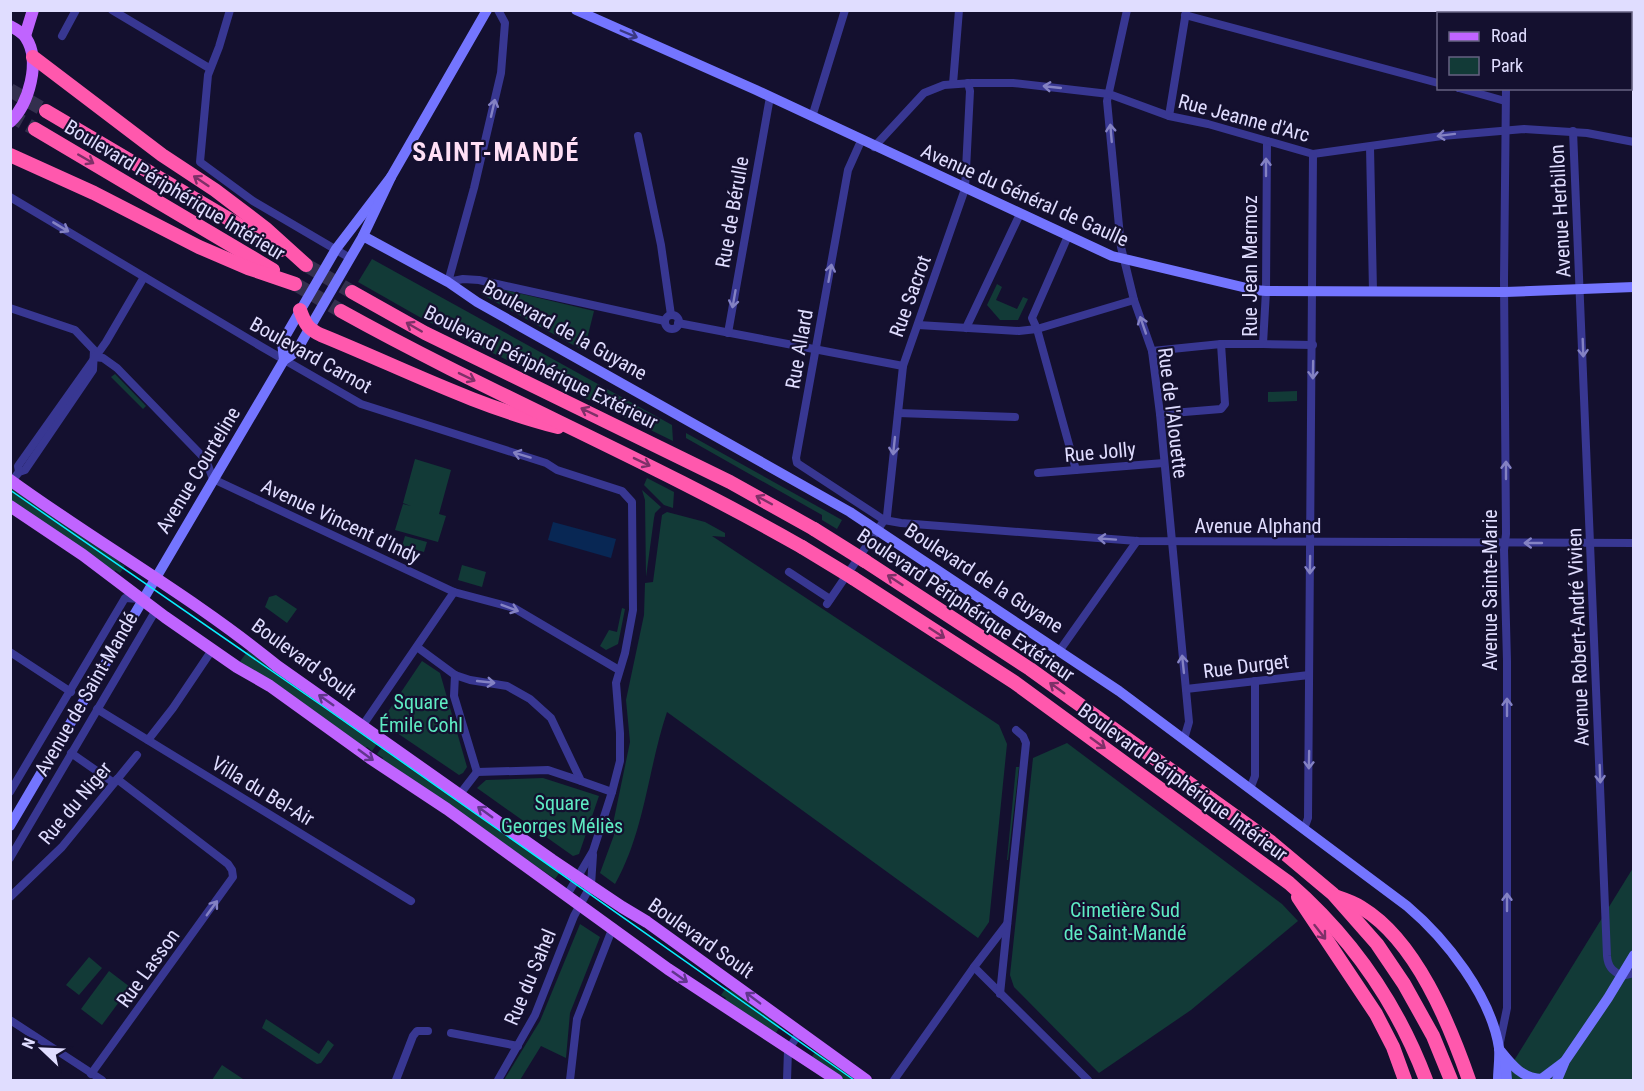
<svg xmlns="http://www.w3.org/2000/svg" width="1644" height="1091" font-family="'Roboto Condensed',sans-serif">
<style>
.green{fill:#123a37}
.water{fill:#082754}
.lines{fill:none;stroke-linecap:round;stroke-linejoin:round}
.highway-tunnel{stroke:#332f4e;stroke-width:14;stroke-dasharray:14 7;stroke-linecap:butt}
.street{stroke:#383792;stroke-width:8}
.secondary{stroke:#7475ff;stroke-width:10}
.primary{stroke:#c064ff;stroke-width:12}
.highway{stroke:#ff58ad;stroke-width:14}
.tram{stroke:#09eeff;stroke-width:1.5}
.highway-bridge{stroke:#ff58ad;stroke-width:14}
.oneway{stroke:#3a3882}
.oneway2{stroke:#8482c3}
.oneway3{stroke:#7e3068}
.oneway4{stroke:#61368d}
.labels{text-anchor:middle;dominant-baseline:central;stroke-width:4.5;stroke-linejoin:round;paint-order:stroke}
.street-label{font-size:20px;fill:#e0ddff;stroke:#14102f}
.park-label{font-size:20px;fill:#5eebc3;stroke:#14102f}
.district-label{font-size:26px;font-weight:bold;letter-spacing:1.5px;fill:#ffdff5;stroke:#14102f}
</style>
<rect width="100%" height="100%" fill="#14102f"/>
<g class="green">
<path d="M1503,11H1633V27L1631,26L1630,14H1515Z"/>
<path d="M372,259L672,425L673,441L423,319L358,282Z"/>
<path d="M997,284L1002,287L996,300L1017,309L1023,297L1028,299L1018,320H1000L987,305Z"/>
<path d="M484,285L594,311L584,351L481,294Z"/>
<path d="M115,374L146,406L143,409L111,377Z"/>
<path d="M1297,391V401L1268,402V392Z"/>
<path d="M686,433L842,520L837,529L822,520V515L686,438Z"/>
<path d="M415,459L451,470L439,514L446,516L438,542L395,530L403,504L411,506L403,503Z"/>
<path d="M647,478L674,492L673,508L664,505L644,485Z"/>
<path d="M10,485L121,561L120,563L125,566L120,573L115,570L114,572L11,501Z"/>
<path d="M642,490L661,507L655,513L654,518L646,577L645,500Z"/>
<path d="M667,512L705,522L725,533V537L712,536L999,725L1007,744L989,922L978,938L667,712C648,768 645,831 615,884L600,873L614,835V819L630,742L626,700L644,615L645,583L653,582L662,515Z"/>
<path d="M405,536L427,542L424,552L402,546Z"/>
<path d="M462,565L486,572L482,587L458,580Z"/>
<path d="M276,595L297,609L287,623L265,607L269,597Z"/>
<path d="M622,608L625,609L618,644L606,650L600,646L609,630L617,632Z"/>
<path d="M249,649L377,744L372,751L367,747L365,748L239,663Z"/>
<path d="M422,661L440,673L467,767L463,773L459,775L381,722Z"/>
<path d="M1067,743L1282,904L1298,921L1191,1010L1099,1073L1014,987L1010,975L1033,758Z"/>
<path d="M382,747L560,872L555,879L382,760L383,758L377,754Z"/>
<path d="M1016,767H1019L1008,860H1007Z"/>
<path d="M543,778L599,796L579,854L573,856L477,788L486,780Z"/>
<path d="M1633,868V1080H1502Z"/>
<path d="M580,924L600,937L570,1013L566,1058L541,1046L520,1080H504L540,1021Z"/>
<path d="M89,957L102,968L79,995L66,985Z"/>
<path d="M109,971L130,987L102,1025L81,1009Z"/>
<path d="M726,988L731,991L733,988L776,1020L775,1022L780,1026L776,1033L724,1002L726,998L721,995Z"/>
<path d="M266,1019L319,1054L328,1040L334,1045L321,1063L317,1064L262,1028Z"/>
<path d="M816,1051L858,1080H843L811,1058Z"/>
<path d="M222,1065L243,1079L246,1080H212Z"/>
</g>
<path class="water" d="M553,522L616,539L611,558L548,540Z"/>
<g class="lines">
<g class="highway-tunnel">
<path d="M10,90L46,111"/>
<path d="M10,115L35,129"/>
<path d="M306,265L352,292"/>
<path d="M295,284L341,311"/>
</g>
<g class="street">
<path d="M112,10L209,68"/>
<path d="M230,10L219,47L208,75L200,162L253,201L350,258"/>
<path d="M498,10L505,23L501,73L474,188L448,282L463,279L479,280L665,321"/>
<path d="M1127,10L1107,101L1121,247L1134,300L1152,351L1160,414L1189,722L1184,739"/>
<path d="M1487,10L1497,14"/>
<path d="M1185,15L1438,83"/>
<path d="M1630,31H1634"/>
<path d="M62,36L76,10"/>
<path d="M953,84L959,10"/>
<path d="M1459,88L1505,101"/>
<path d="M1169,116L1186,12"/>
<path d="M812,117L845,10"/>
<path d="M1573,131L1607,956C1608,967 1612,970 1621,976L1634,973"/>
<path d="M638,136L661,245L671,315"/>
<path d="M861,141L848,170L796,458L797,463L884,520L901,523L1137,541L1634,543"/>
<path d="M1267,141L1266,291L1263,344L1313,345"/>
<path d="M874,147L924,93L944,85L972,83H1013L1109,94L1169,116L1208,124L1313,154L1442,136L1524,129L1587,133L1634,142"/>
<path d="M1370,147L1373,291"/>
<path d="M10,197L262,347L361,404L546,463L557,470L622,491L632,502L633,610L625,653L616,683L620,733V761L612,792L593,851L567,895"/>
<path d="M1068,236L1032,318L1037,329L1076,470"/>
<path d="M10,308L75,330L94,350L93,370L25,470L19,472L12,481"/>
<circle cx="672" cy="322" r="7"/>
<path d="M678,323L903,366"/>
<path d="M918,325L1019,331L1037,329L1134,300"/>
<path d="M966,328L1020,214"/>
<path d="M728,333L770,97"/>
<path d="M1152,351L1221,344H1263"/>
<path d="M94,357L103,358L117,368L206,460L213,479L454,592L514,608L619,670"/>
<path d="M898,413L1015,417"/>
<path d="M1160,414L1221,409L1225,404L1221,344"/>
<path d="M19,472L18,466L106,342L144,277"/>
<path d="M1038,473L1164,463"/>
<path d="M789,572L830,599"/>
<path d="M827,604L887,516L903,366L965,189L970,91L968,83"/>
<path d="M417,647L455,675L470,680L507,686L530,699L551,718L581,781L612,792"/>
<path d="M1060,650L1137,541"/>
<path d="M10,652L71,692"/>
<path d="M455,675L454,696L477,772"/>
<path d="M1186,689L1309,675"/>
<path d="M97,709L411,901"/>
<path d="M363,725L454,592"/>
<path d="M148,740L173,708L212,650"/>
<path d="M71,753L114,783"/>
<path d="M477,772L548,770L581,781"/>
<path d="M1250,789L1255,776V681"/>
<path d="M10,792L125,598L139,599"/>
<path d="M460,794L477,772"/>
<path d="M1304,829L1308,818L1313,154"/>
<path d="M10,858L156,610"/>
<path d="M10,897L62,847L137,755"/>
<path d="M974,967L1088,1080"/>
<path d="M1000,994L1026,743L1023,736L1016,730"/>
<path d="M10,1020L102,1080"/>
<path d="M451,1033L518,1046"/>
<path d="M1499,1047L1507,1008V661L1504,550L1506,534L1504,280L1506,88"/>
<path d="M91,1074L233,877L232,870L228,864L117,779"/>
<path d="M396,1080L413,1036L417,1031H428"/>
<path d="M498,1080L535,1015L574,916L591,885L593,855"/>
<path d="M570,1080L577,1019L613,927"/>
<path d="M787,1080L788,1050L800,1032"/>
<path d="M894,1080L974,967L1007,924"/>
</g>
<g class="secondary">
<path d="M576,10L756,90L1112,256L1255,290L1266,291L1505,292L1634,287"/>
<path d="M363,236L448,282L477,302L850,512L1119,691L1407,906C1446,939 1491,996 1499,1048C1500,1058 1498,1070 1498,1080"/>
<path d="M284,360L282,342L336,249L391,177L487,10"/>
<path d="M10,826L284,360L296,352L309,329L363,236L391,177"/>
<path d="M1499,1049C1511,1064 1521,1078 1542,1079"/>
<path d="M1505,1057L1507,1080"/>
<path d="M1540,1080L1564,1062"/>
<path d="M1557,1080L1565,1061L1608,998L1634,955"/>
</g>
<g class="primary">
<path d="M10,26C16,29 23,33 26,38C41,61 29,104 10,122"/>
<path d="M25,36L33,10"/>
<path d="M10,480C98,544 193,597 277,666L552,860L622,907L647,922L866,1080"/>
<path d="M10,506L83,555L165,617L237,667L270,686L370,758L447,809L668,969L837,1080"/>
</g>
<g class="highway">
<path d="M33,57L162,155L215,190L265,228L306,265"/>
<path d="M46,111L281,250"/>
<path d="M35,129L273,270"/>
<path d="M10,155L94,193L199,247L248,268L295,284"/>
<path d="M352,292L425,333L730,482L814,529"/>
<path d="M300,310C305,324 308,329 321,335C400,367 475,406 558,427"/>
<path d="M341,311C492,395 652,461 802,547"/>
<path d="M865,561L1030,669L1271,842L1333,894L1377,944L1404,984L1433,1036L1451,1080"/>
<path d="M853,578L1014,682L1289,883C1351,937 1397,1003 1426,1080"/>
<path d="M1298,897L1376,1014L1393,1047L1405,1080"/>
<path d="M1337,897C1346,900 1355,903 1362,908C1416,941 1449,1023 1469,1080"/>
</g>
<path class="tram" d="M10,490L324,707L854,1080"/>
<g class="highway-bridge">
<path d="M814,529L865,561"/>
<path d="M802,547L853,578"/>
</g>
</g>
<defs><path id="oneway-shaft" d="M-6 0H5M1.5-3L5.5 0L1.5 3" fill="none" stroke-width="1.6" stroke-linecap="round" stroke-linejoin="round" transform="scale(1.5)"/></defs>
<use class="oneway" href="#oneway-shaft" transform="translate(629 34) rotate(23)"/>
<g class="oneway2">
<use href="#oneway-shaft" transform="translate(1052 87) rotate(-174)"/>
<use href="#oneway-shaft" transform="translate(493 108) rotate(-77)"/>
<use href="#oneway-shaft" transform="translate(1111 133) rotate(-95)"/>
<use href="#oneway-shaft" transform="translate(1446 135) rotate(173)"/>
<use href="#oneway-shaft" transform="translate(1266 167) rotate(-90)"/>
<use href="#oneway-shaft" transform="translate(61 227) rotate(31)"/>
<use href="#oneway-shaft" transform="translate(830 273) rotate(-80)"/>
<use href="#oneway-shaft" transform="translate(734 299) rotate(100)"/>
<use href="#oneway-shaft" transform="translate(1143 325) rotate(-109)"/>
<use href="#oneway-shaft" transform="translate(1583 348) rotate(88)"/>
<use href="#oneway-shaft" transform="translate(1313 370) rotate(91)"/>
<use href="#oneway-shaft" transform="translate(894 446) rotate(96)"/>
<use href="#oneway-shaft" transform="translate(522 455) rotate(-163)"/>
<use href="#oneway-shaft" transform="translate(1506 470) rotate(-90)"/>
<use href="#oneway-shaft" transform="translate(1107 539) rotate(-176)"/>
<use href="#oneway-shaft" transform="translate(1533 543) rotate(-180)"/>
<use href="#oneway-shaft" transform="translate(1310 565) rotate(91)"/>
<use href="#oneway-shaft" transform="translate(510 608) rotate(21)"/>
<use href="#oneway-shaft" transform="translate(1183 664) rotate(-96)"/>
<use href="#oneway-shaft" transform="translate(486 682) rotate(6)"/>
<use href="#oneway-shaft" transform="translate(1507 707) rotate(-90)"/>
<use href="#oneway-shaft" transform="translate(1309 760) rotate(91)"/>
<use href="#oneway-shaft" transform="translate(1600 774) rotate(88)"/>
<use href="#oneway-shaft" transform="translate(1507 902) rotate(-90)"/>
<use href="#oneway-shaft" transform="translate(212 908) rotate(-54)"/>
</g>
<g class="oneway3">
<use href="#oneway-shaft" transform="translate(86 159) rotate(30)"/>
<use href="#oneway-shaft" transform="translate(201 181) rotate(-146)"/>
<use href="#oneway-shaft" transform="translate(414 327) rotate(-150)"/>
<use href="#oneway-shaft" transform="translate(467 377) rotate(26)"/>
<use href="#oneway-shaft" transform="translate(589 412) rotate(-154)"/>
<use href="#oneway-shaft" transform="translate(642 462) rotate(26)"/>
<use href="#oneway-shaft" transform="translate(764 500) rotate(-152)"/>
<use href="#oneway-shaft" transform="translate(895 580) rotate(-147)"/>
<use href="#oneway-shaft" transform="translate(937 633) rotate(33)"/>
<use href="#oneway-shaft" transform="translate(1057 688) rotate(-144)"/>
<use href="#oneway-shaft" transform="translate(1098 743) rotate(36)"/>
<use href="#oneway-shaft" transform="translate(1320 932) rotate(52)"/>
</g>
<g class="oneway4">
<use href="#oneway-shaft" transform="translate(326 700) rotate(-145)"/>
<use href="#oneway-shaft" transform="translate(366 755) rotate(36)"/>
<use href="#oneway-shaft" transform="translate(485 812) rotate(-144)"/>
<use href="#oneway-shaft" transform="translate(680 977) rotate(35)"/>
<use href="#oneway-shaft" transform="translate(753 998) rotate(-143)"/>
</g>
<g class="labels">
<g class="street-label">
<text transform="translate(1244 118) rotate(15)">Rue Jeanne d'Arc</text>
<text transform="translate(175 190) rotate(31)">Boulevard Périphérique Intérieur</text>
<text transform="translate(1025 195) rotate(24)">Avenue du Général de Gaulle</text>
<text transform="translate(1560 211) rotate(-93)">Avenue Herbillon</text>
<text transform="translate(732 212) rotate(-80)">Rue de Bérulle</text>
<text transform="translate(1250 266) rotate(-90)">Rue Jean Mermoz</text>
<text transform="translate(910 296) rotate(-70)">Rue Sacrot</text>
<text transform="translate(565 330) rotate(29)">Boulevard de la Guyane</text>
<text transform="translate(799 349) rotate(-80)">Rue Allard</text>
<text transform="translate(311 355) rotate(29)">Boulevard Carnot</text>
<text transform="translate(541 367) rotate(26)">Boulevard Périphérique Extérieur</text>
<text transform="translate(1173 413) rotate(83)">Rue de l'Alouette</text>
<text transform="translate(1100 452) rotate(-5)">Rue Jolly</text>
<text transform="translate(198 470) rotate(-59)">Avenue Courteline</text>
<text transform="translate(341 521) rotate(25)">Avenue Vincent d'Indy</text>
<text x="1258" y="526">Avenue Alphand</text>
<text transform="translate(984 578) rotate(33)">Boulevard de la Guyane</text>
<text transform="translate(1490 590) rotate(-90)">Avenue Sainte-Marie</text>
<text transform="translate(966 605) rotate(34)">Boulevard Périphérique Extérieur</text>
<text transform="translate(1578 637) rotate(-92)">Avenue Robert-André Vivien</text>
<text transform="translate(304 659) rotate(36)">Boulevard Soult</text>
<text transform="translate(1246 666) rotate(-7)">Rue Durget</text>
<text transform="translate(86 694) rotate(-60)">Avenue de Saint-Mandé</text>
<text transform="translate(1183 782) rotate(36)">Boulevard Périphérique Intérieur</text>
<text transform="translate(263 791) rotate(31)">Villa du Bel-Air</text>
<text transform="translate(75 803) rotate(-50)">Rue du Niger</text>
<text transform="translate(701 938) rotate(35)">Boulevard Soult</text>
<text transform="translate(148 968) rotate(-54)">Rue Lasson</text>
<text transform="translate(530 977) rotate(-67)">Rue du Sahel</text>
</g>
<g class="park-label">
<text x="421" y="702">Square<tspan x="421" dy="23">Émile Cohl</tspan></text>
<text x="562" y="803">Square<tspan x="562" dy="23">Georges Méliès</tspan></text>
<text x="1125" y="910">Cimetière Sud<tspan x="1125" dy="23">de Saint-Mandé</tspan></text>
</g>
<g class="district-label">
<text x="496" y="152">SAINT-MANDÉ</text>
</g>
</g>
<rect width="1644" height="1091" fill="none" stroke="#e0ddff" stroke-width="24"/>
<rect x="1437" y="12" width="195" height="78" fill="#14102f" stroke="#666282" stroke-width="1.5"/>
<rect x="1449" y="32" width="30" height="9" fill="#c064ff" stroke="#666282" stroke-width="1.5"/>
<text x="1491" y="42" font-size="18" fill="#e0ddff">Road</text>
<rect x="1449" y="57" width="30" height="18" fill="#123a37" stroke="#666282" stroke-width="1.5"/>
<text x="1491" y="72" font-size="18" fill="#e0ddff">Park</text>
<g transform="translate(42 1049) rotate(293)" stroke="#14102f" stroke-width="4.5" paint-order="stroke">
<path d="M0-4.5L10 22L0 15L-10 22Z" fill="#e0ddff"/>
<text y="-9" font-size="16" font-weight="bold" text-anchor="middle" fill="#e0ddff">N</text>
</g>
</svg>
